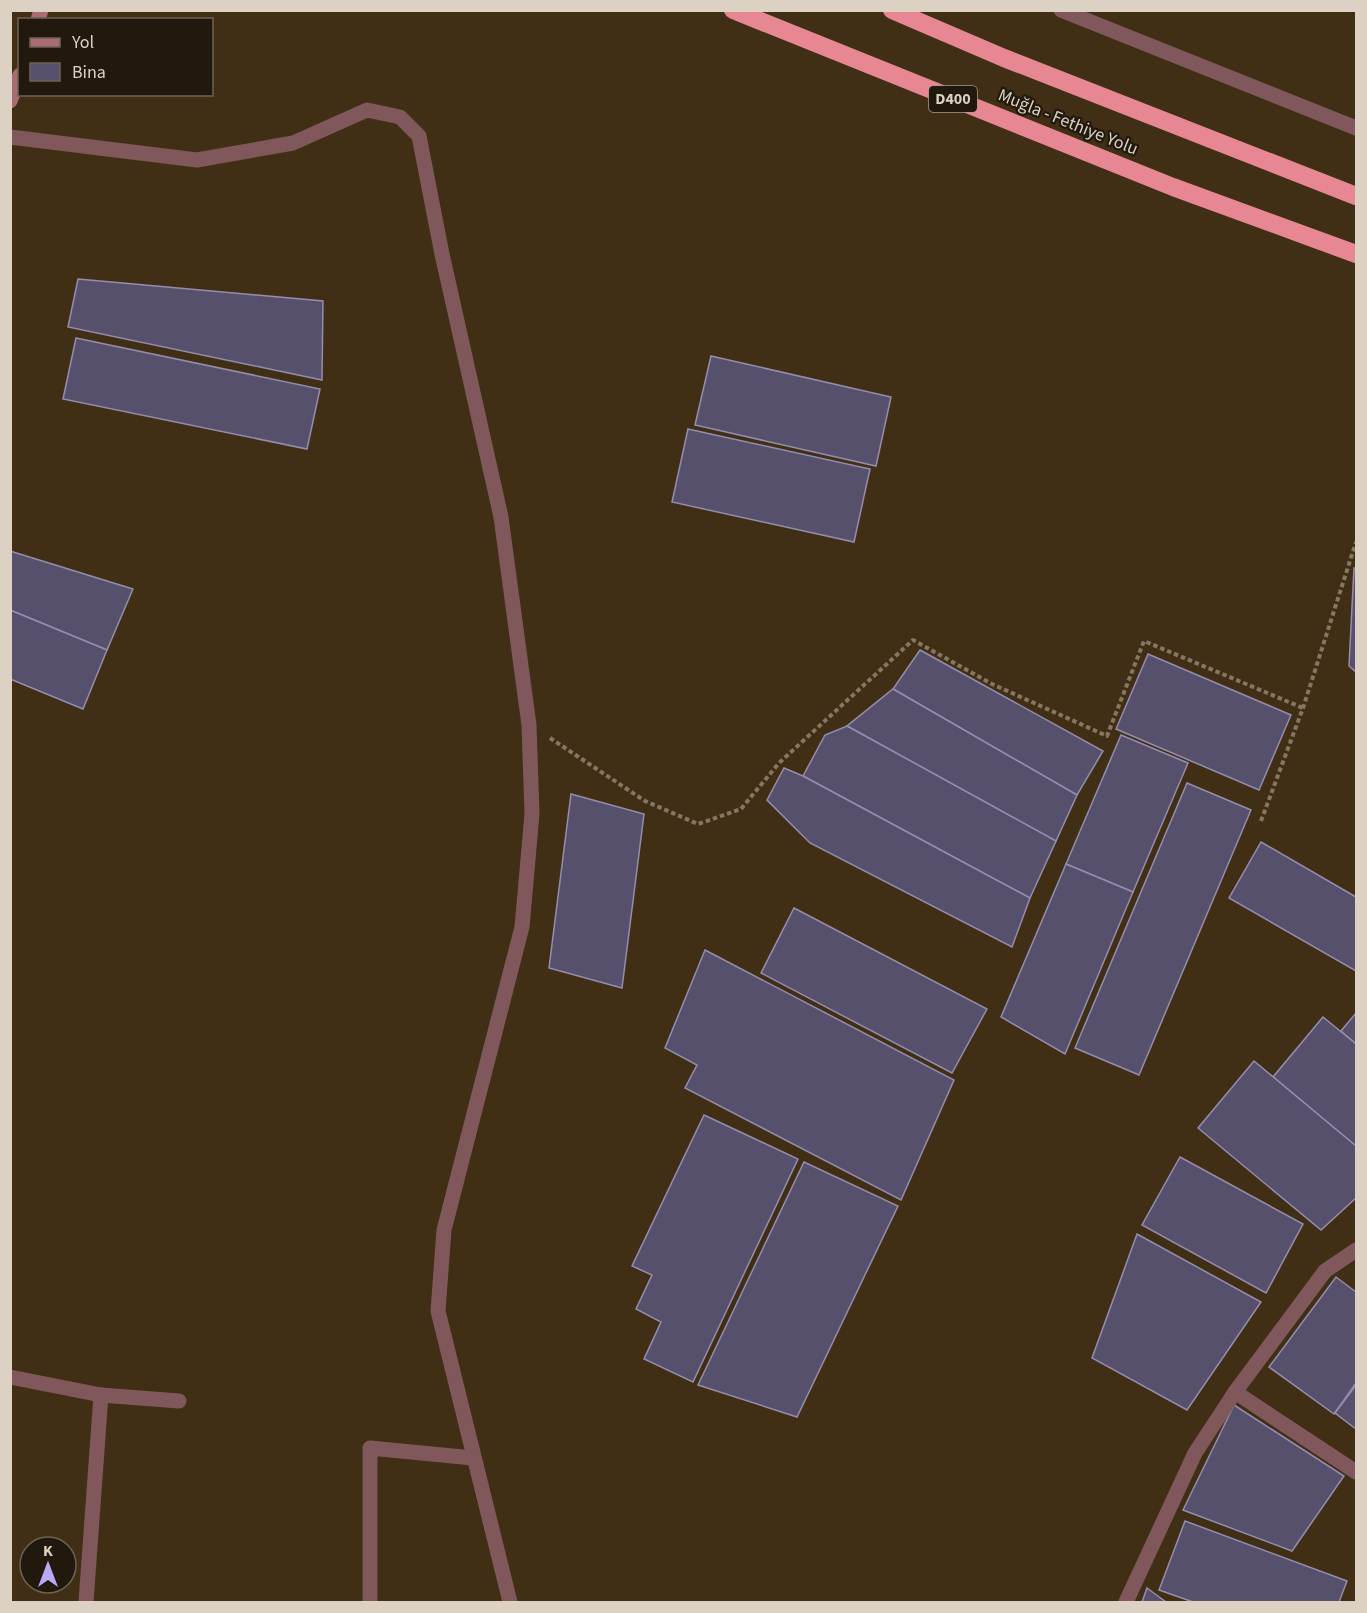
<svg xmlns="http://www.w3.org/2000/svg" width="1367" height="1613" font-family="'Source Sans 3',sans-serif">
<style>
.building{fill:#57506d;stroke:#948dad;stroke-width:1.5}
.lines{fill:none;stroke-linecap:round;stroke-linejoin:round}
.path{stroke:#857761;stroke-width:4;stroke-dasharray:4.5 3;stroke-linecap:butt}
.street{stroke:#80585c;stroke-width:15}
.secondary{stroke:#aa6b73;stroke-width:15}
.highway{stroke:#e78794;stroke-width:18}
.labels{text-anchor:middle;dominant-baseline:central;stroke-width:4.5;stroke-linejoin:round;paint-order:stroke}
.shield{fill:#21190e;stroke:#a49a8c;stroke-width:1.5}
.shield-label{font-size:16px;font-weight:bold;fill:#dcd1c2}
.street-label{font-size:18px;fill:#dcd1c2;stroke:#21190e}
</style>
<rect width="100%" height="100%" fill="#412f15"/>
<g class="building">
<path d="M78,279L323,301L322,380L68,327Z"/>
<path d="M76,338L320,389L307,449L63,399Z"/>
<path d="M711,356L891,397L876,466L695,425Z"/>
<path d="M688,429L870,469L854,542L672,502Z"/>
<path d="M10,551L133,589L107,650L10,610Z"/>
<path d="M1354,568H1356V672L1349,666Z"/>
<path d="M10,610L107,650L83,709L10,679Z"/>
<path d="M920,650L1103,751L1077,795L893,689Z"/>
<path d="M1148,654L1291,715L1259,790L1116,729Z"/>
<path d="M893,689L1077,795L1056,841L847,726Z"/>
<path d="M847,726L1056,841L1030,898L803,776L825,735Z"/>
<path d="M1121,735L1188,763L1133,892L1066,864Z"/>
<path d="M784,768L803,776L1030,898L1012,947L810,843L767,800Z"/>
<path d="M1187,783L1251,810L1139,1075L1075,1048Z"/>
<path d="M571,794L644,814L622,988L549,968Z"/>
<path d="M1261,842L1356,897V971L1229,898Z"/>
<path d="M1066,864L1133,892L1065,1054L1001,1017Z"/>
<path d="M794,908L987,1009L952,1073L761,973Z"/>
<path d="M705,950L954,1080L901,1200L685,1088L697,1065L665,1048Z"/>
<path d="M1356,1013V1044L1341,1031Z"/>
<path d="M1323,1017L1356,1044V1146L1273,1077Z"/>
<path d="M1254,1061L1356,1146V1198L1321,1230L1198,1128Z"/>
<path d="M704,1115L798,1159L693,1382L644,1359L661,1322L636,1309L652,1275L632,1266Z"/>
<path d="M1180,1157L1303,1224L1266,1293L1142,1225Z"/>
<path d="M804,1162L898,1206L797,1417L698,1385Z"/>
<path d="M1137,1234L1261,1302L1187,1410L1092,1358Z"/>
<path d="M1336,1277L1356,1292V1383L1334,1414L1269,1367Z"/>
<path d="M1356,1385V1429L1335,1413Z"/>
<path d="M1234,1405L1344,1476L1292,1551L1183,1510Z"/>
<path d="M1185,1521L1347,1581L1339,1602H1193L1159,1590Z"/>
<path d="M1147,1588L1166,1602H1142Z"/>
</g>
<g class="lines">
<g class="path">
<path d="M550,738L645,801L698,824L741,809L779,763L913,640L992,684L1107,736L1144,641L1303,708"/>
<path d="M1261,821L1303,708L1356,542"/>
</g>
<g class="street">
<path d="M1061,10L1356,128"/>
<path d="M10,137L197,160L293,143L367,110L400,117L419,136L442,254L501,517L529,725L532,814L522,927L444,1230L438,1311L510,1602"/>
<path d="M10,1377L101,1395L179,1401"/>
<path d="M1235,1392L1356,1472"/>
<path d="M86,1602L101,1395"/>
<path d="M370,1602V1448L473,1458"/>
<path d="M1126,1602L1195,1453L1235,1392L1325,1271L1356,1250"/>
</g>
<g class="secondary">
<path d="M38,20L41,10"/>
<path d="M10,101L20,75"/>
</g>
<g class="highway">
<path d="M733,10L1173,187L1356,254"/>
<path d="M892,10L1004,58L1356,196"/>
</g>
</g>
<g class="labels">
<rect class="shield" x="929" y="86" width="48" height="26" rx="4.5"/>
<g class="shield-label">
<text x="953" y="99">D400</text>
</g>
<g class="street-label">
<text transform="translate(1068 122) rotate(22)">Muğla - Fethiye Yolu</text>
</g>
</g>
<rect width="1367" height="1613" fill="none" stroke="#dcd1c2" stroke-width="24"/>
<rect x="18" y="18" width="195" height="78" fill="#21190e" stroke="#6c6356" stroke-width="1.5"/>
<rect x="30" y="38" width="30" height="9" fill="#aa6b73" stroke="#6c6356" stroke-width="1.5"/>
<text x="72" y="48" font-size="18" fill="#dcd1c2">Yol</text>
<rect x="30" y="63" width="30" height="18" fill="#57506d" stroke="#6c6356" stroke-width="1.5"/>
<text x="72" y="78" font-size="18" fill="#dcd1c2">Bina</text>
<g transform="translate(48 1565)"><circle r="28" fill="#21190e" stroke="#6c6356" stroke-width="1.5"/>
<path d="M0-4.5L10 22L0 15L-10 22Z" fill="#b9aaf7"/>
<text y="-9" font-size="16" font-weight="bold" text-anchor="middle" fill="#dcd1c2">K</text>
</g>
</svg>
